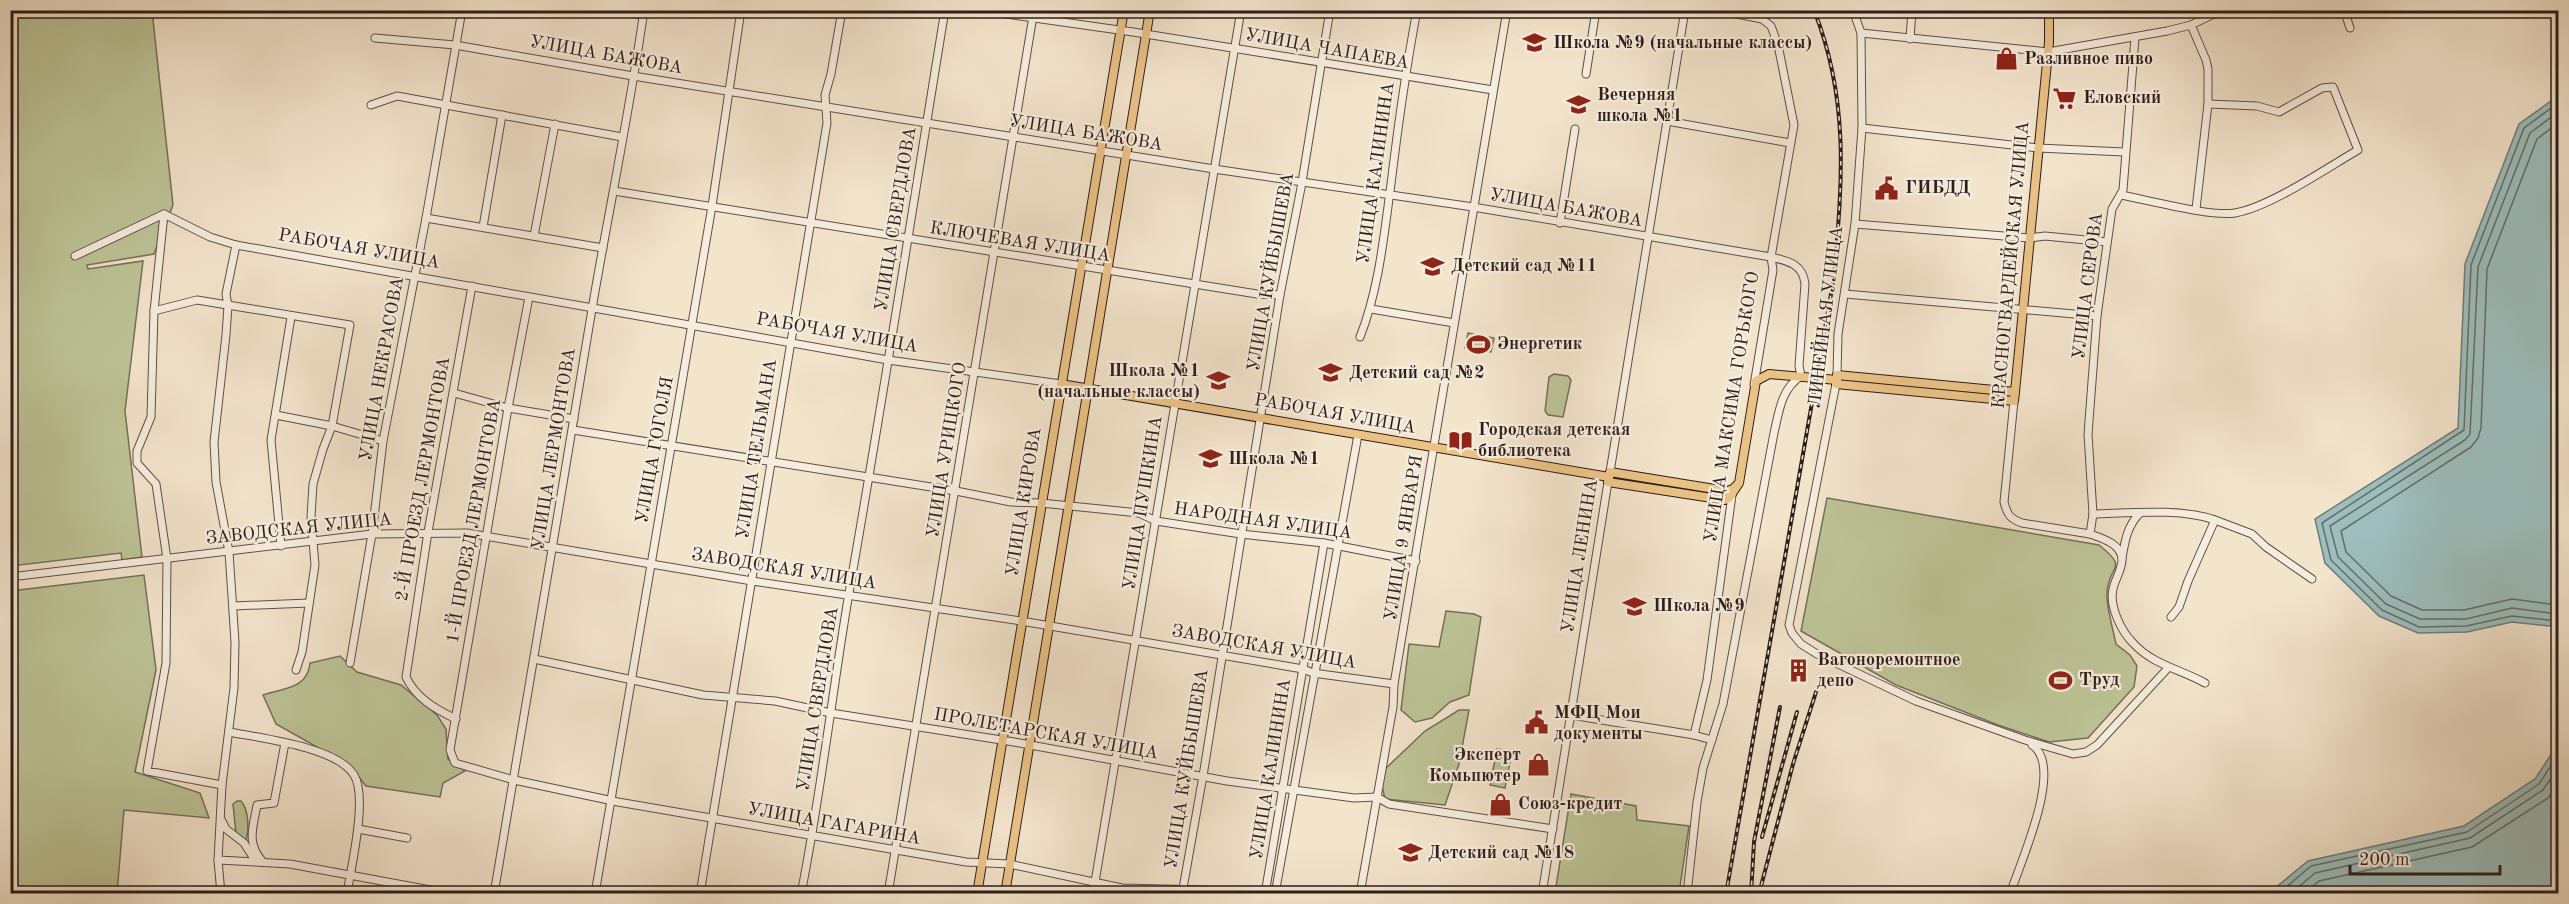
<svg xmlns="http://www.w3.org/2000/svg" width="2569" height="904" font-family="'Old Standard TT',serif">
<style>
.green{fill:#bdc497;stroke:#747158;stroke-width:1.5}
.water{fill:#9dbebd;stroke:#6f7e7b;stroke-width:1.5}
.lines{fill:none;stroke-linecap:round;stroke-linejoin:round}
.shore{stroke:#646e6a;stroke-width:1.5}
.minor-casing{stroke:#5d5045;stroke-width:9}
.major-casing{stroke:#2b1e18;stroke-width:10}
.minor{stroke:#f7edde;stroke-width:7}
.major{stroke:#eac286;stroke-width:8}
.rail-casing{stroke:#2b1e18;stroke-width:4}
.rail{stroke:#f7edde;stroke-width:1.5;stroke-dasharray:4.5;stroke-linecap:butt}
.labels{text-anchor:middle;dominant-baseline:central;stroke-width:4.5;stroke-linejoin:round;paint-order:stroke}
.poi-label{font-size:18px;font-weight:bold;fill:#2b1e18;stroke:#f7edde;text-anchor:start}
.street-label{font-size:18px;fill:#2b1e18;stroke:#f7edde}
</style>
<rect width="100%" height="100%" fill="#f3e4cc"/>
<filter id="stains"><feTurbulence type="fractalNoise" baseFrequency=".00333" numOctaves="4"/><feColorMatrix values="0 0 0 0 .2 0 0 0 0 .09 0 0 0 0 .02 0 0 0 .5 -.17"/></filter>
<radialGradient id="worn" r=".72"><stop offset=".6" stop-color="#630" stop-opacity="0"/><stop offset="1" stop-color="#630" stop-opacity=".3"/></radialGradient>
<g class="green">
<path d="M10,11H152L173,205L154,254L87,265L88,269L143,261L125,411L142,557L122,560L121,553L11,566Z"/>
<path d="M1468,333L1494,338L1491,352L1465,348Z"/>
<path d="M1554,374L1568,376L1571,380L1563,417L1548,415L1545,411L1549,377Z"/>
<path d="M1827,498L2099,545C2130,570 2109,564 2107,592C2106,606 2113,629 2116,644L2130,655L2137,666L2134,687L2088,738L2049,742L1998,725L1896,685L1801,631Z"/>
<path d="M144,575L156,670L135,772L200,793L209,818L124,810L117,893H11V591Z"/>
<path d="M1446,611L1474,614L1481,617L1469,695L1450,702L1432,718L1415,722L1401,710L1409,644L1439,647Z"/>
<path d="M340,656L357,672L401,685L437,715L446,729L448,759L465,771L443,783L440,797L366,786L349,765L276,724L263,695C283,688 308,689 310,663Z"/>
<path d="M1459,710H1469L1459,764L1445,805L1385,799L1382,786L1385,769L1425,731Z"/>
<path d="M1497,749L1512,751L1505,788L1490,785Z"/>
<path d="M1571,794L1636,806L1637,820L1689,826L1679,893H1555Z"/>
<path d="M237,801H241C249,810 249,829 246,841L236,834L233,804Z"/>
</g>
<g class="water">
<path d="M2558,96V627L2512,622L2467,632L2418,633L2379,616L2325,563L2315,519L2458,428L2465,264L2519,124Z"/>
<path d="M2558,744V893H2269L2308,861L2464,826L2535,779Z"/>
</g>
<g class="lines">
<g class="shore">
<path d="M2558,103L2524,128L2471,265L2464,430L2322,523L2331,560L2382,610L2419,627L2466,626L2512,616L2558,621"/>
<path d="M2558,112L2530,133L2478,267L2470,434L2465,440L2330,526L2338,557L2386,604L2420,619H2466L2512,608L2558,614"/>
<path d="M2558,123L2537,139L2487,269L2481,428L2478,438L2471,447L2341,531L2346,552L2391,596L2422,610H2464L2512,599L2558,605"/>
<path d="M2278,894L2311,866L2467,832L2539,784L2558,755"/>
<path d="M2290,894L2315,873L2470,838L2543,790L2558,768"/>
<path d="M2304,894L2319,881L2472,847L2548,798L2558,784"/>
</g>
<defs>
<g id="minor">
<path d="M622,10L643,16"/>
<path d="M938,10L952,13L964,10"/>
<path d="M978,10L1133,32L1493,90"/>
<path d="M1717,10L1762,19L1771,26L1778,45L1794,125L1771,257L1773,270L1754,385"/>
<path d="M2344,10L2350,28"/>
<path d="M2191,25L2206,60L2208,69V104L2196,209"/>
<path d="M1861,33L2048,52L2167,31L2191,25L2222,10"/>
<path d="M375,38L455,45L633,76L1214,169L1473,207L1771,257C1788,261 1803,264 1805,284L1799,366L1801,376C1781,389 1779,412 1774,433L1723,704L1703,768L1697,802L1687,894"/>
<path d="M2135,38L2123,190L2112,209L2097,316L2088,434L2093,514L2090,534C2101,538 2120,543 2122,558C2123,568 2115,579 2113,589C2109,606 2121,631 2133,643C2153,665 2180,669 2205,683"/>
<path d="M1910,39L1912,10"/>
<path d="M1586,74L1596,10"/>
<path d="M371,105L397,96L622,137"/>
<path d="M1667,121L1790,143"/>
<path d="M1862,128L2038,148L2124,152"/>
<path d="M614,191L1257,294L1280,295"/>
<path d="M2121,195C2148,200 2211,217 2235,213C2270,207 2325,169 2358,150L2333,87L2322,88L2279,112L2257,106L2208,104"/>
<path d="M164,214L154,311L151,417L137,451V463L156,484L167,559L166,663L147,771L222,785"/>
<path d="M426,218L603,248"/>
<path d="M1560,223L1575,129"/>
<path d="M1855,224L2029,238L2045,236L2107,242"/>
<path d="M483,227L502,115"/>
<path d="M534,236L555,124"/>
<path d="M75,256L164,214L210,237L236,245L888,360L1061,384"/>
<path d="M1845,294L2097,316"/>
<path d="M529,297L508,408L450,750L455,763L514,780L618,802L966,862L1009,864L1122,888L1206,890L1225,894"/>
<path d="M1371,309L1454,323"/>
<path d="M154,311L197,300L350,325L332,426L323,449L313,484L311,517L315,565L302,652L296,670"/>
<path d="M1360,337C1379,289 1384,235 1391,184C1398,126 1406,68 1417,10"/>
<path d="M1837,375L1838,334L1855,224L1862,128L1861,33L1853,10"/>
<path d="M1836,384L1789,625L1792,633L1801,644L1817,654L1916,701L2025,740L2073,754L2086,752L2097,745L2168,668"/>
<path d="M454,393L508,408L574,419"/>
<path d="M2014,401L2004,502C2007,514 2010,519 2022,523L2090,534"/>
<path d="M276,415L332,426L383,441"/>
<path d="M573,430L956,491L1011,502L1041,503L1139,513L1156,521L1241,534L1324,543L1416,561"/>
<path d="M1610,472L1685,10"/>
<path d="M2093,514C2130,513 2181,508 2215,520"/>
<path d="M281,546L271,440L291,317"/>
<path d="M2122,558C2125,541 2127,526 2140,513"/>
<path d="M10,577L372,534L467,533L752,581L1021,621L1303,669L1313,673L1394,684"/>
<path d="M233,606L309,603"/>
<path d="M2171,617L2179,607L2188,581L2215,520L2252,534L2266,547L2312,579"/>
<path d="M534,659L703,695L775,701L831,713L1014,742L1227,781L1354,798L1377,797L1389,804L1553,829"/>
<path d="M350,663L372,534L383,441L426,218L462,10"/>
<path d="M1571,715L1694,735L1712,740"/>
<path d="M456,719C435,709 416,698 406,677L428,532L472,286"/>
<path d="M229,732C260,738 337,747 354,775C368,797 351,867 347,894"/>
<path d="M1694,735L1707,680L1732,495"/>
<path d="M222,821L226,829L244,843L253,857"/>
<path d="M358,829L407,838"/>
<path d="M218,860L290,864L452,894"/>
<path d="M263,862C246,843 253,828 257,805L274,803L285,743"/>
<path d="M221,894L218,860L222,785L234,688L235,642L229,552L216,482L214,442L226,335L228,306L226,294L236,245"/>
<path d="M494,894C528,699 559,504 592,309C609,209 630,110 644,10"/>
<path d="M595,894L712,206L741,10"/>
<path d="M700,894L827,123L825,95L831,74L842,10"/>
<path d="M801,894C821,794 832,693 849,593C883,399 913,205 945,10"/>
<path d="M888,894L1034,10"/>
<path d="M1093,894L1241,10"/>
<path d="M1182,894L1203,776L1280,295L1301,188L1330,10"/>
<path d="M1265,894L1324,543"/>
<path d="M1275,894L1358,435"/>
<path d="M1360,894L1393,707L1394,684L1507,10"/>
<path d="M1542,894L1608,482"/>
<path d="M2010,894C2020,863 2065,766 2032,745"/>
</g>
<g id="major">
<path d="M1061,384L1609,477"/>
<path d="M2015,392L1837,375L1836,384L2014,401L2015,392L2049,42V10"/>
<path d="M1739,483L1733,489L1727,491L1610,472L1608,482L1725,500L1729,498L1739,483L1756,381L1769,374L1837,380"/>
<path d="M977,894L1124,10"/>
<path d="M1005,894L1150,10"/>
</g>
</defs>
<use href="#minor" class="minor-casing"/>
<use href="#major" class="major-casing"/>
<use href="#minor" class="minor"/>
<use href="#major" class="major"/>
<defs>
<g id="rail">
<path d="M1762,837L1797,712"/>
<path d="M1726,894L1834,277C1842,183 1850,101 1814,10"/>
<path d="M1751,894L1754,842L1780,707"/>
<path d="M1759,894L1793,764L1816,692"/>
</g>
</defs>
<use href="#rail" class="rail-casing"/>
<use href="#rail" class="rail"/>
</g>
<defs>
<symbol id="school-bare" viewBox="-9 -9 18 18"><path d="M0-5L7-2L0 1L-7-2ZM-4 1L0 2.5L4 1V4Q0 6-4 4Z" fill="#8f2418" stroke="#f7edde" stroke-width="2.5" paint-order="stroke"/></symbol>
<symbol id="shop-bare" viewBox="-9 -9 18 18"><path d="M-5-2.5h2.3a2.7 3.5 0 0 1 5.4 0H5L5.5 6h-11ZM-1.5-2.5h3a1.5 2.3 0 0 0-3 0Z" fill="#8f2418" stroke="#f7edde" stroke-width="2.5" paint-order="stroke"/></symbol>
<symbol id="supermarket-bare" viewBox="-9 -9 18 18"><path d="M-6-5.5h2.5l.6 2H6L4.5 2H-2.5L-4.4-4H-6ZM-1.5 3.2a1.3 1.3 0 1 0 .1 0ZM3 3.2a1.3 1.3 0 1 0 .1 0Z" fill="#8f2418" stroke="#f7edde" stroke-width="2.5" paint-order="stroke"/></symbol>
<symbol id="civic-bare" viewBox="-9 -9 18 18"><path d="M-.6-6.5H3V-4.5H.6V-3L4-1V1h2V6H-6V1h2V-1L-.6-3ZM-1.2 2.5V6h2.4V2.5Z" fill="#8f2418" stroke="#f7edde" stroke-width="2.5" paint-order="stroke"/></symbol>
<symbol id="stadium-bare" viewBox="-9 -9 18 18"><path d="M0-5a6.5 5 0 1 0 0 10a6.5 5 0 1 0 0-10ZM-3.5-1.8h7v3.6h-7Z" fill="#8f2418" stroke="#f7edde" stroke-width="2.5" paint-order="stroke"/></symbol>
<symbol id="library-bare" viewBox="-9 -9 18 18"><path d="M-6-4Q-3-5.5-.7-3.5V5Q-3 3-6 4ZM6-4Q3-5.5 .7-3.5V5Q3 3 6 4Z" fill="#8f2418" stroke="#f7edde" stroke-width="2.5" paint-order="stroke"/></symbol>
<symbol id="building-bare" viewBox="-9 -9 18 18"><path d="M-4-6H4V6H1V3H-1V6H-4ZM-2.5-4.3h1.7v1.8h-1.7ZM.8-4.3h1.7v1.8H.8ZM-2.5-1h1.7V.8h-1.7ZM.8-1h1.7V.8H.8Z" fill="#8f2418" stroke="#f7edde" stroke-width="2.5" paint-order="stroke"/></symbol>
</defs>
<g fill-rule="evenodd">
<use href="#school-bare" x="1518" y="26" width="33" height="33"/>
<use href="#shop-bare" x="1990" y="42" width="33" height="33"/>
<use href="#supermarket-bare" x="2048" y="82" width="33" height="33"/>
<use href="#school-bare" x="1562" y="88" width="33" height="33"/>
<use href="#civic-bare" x="1870" y="172" width="33" height="33"/>
<use href="#school-bare" x="1416" y="250" width="33" height="33"/>
<use href="#stadium-bare" x="1462" y="328" width="33" height="33"/>
<use href="#school-bare" x="1314" y="356" width="33" height="33"/>
<use href="#school-bare" x="1202" y="364" width="33" height="33"/>
<use href="#library-bare" x="1444" y="424" width="33" height="33"/>
<use href="#school-bare" x="1194" y="442" width="33" height="33"/>
<use href="#school-bare" x="1618" y="590" width="33" height="33"/>
<use href="#building-bare" x="1782" y="654" width="33" height="33"/>
<use href="#stadium-bare" x="2044" y="664" width="33" height="33"/>
<use href="#civic-bare" x="1520" y="706" width="33" height="33"/>
<use href="#shop-bare" x="1522" y="748" width="33" height="33"/>
<use href="#shop-bare" x="1484" y="788" width="33" height="33"/>
<use href="#school-bare" x="1394" y="836" width="33" height="33"/>
</g>
<g class="labels">
<g class="poi-label">
<text x="1553" y="43">Школа №9 (начальные классы)</text>
<text x="2024" y="59">Разливное пиво</text>
<text x="1597" y="95">Вечерняя<tspan x="1597" dy="21">школа №1</tspan></text>
<text x="2083" y="98">Еловский</text>
<text x="1905" y="188">ГИБДД</text>
<text x="1451" y="266">Детский сад №11</text>
<text x="1497" y="344">Энергетик</text>
<text x="1200" y="371" text-anchor="end">Школа №1<tspan x="1200" dy="21">(начальные классы)</tspan></text>
<text x="1349" y="373">Детский сад №2</text>
<text x="1478" y="430">Городская детская<tspan x="1478" dy="21">библиотека</tspan></text>
<text x="1228" y="459">Школа №1</text>
<text x="1653" y="606">Школа №9</text>
<text x="1817" y="660">Вагоноремонтное<tspan x="1817" dy="21">депо</tspan></text>
<text x="2079" y="680">Труд</text>
<text x="1554" y="713">МФЦ Мои<tspan x="1554" dy="21">документы</tspan></text>
<text x="1521" y="755" text-anchor="end">Эксперт<tspan x="1521" dy="21">Комьпютер</tspan></text>
<text x="1518" y="804">Союз-кредит</text>
<text x="1428" y="853">Детский сад №18</text>
</g>
<g class="street-label">
<text transform="translate(1327 49) rotate(10)">УЛИЦА ЧАПАЕВА</text>
<text transform="translate(606 55) rotate(10)">УЛИЦА БАЖОВА</text>
<text transform="translate(1086 133) rotate(9)">УЛИЦА БАЖОВА</text>
<text transform="translate(1376 173) rotate(-82)">УЛИЦА КАЛИНИНА</text>
<text transform="translate(1566 208) rotate(10)">УЛИЦА БАЖОВА</text>
<text transform="translate(896 219) rotate(-81)">УЛИЦА СВЕРДЛОВА</text>
<text transform="translate(1020 242) rotate(9)">КЛЮЧЕВАЯ УЛИЦА</text>
<text transform="translate(359 249) rotate(10)">РАБОЧАЯ УЛИЦА</text>
<text transform="translate(2011 265) rotate(-85)">КРАСНОГВАРДЕЙСКАЯ УЛИЦА</text>
<text transform="translate(1271 272) rotate(-80)">УЛИЦА КУЙБЫШЕВА</text>
<text transform="translate(2088 286) rotate(-83)">УЛИЦА СЕРОВА</text>
<text transform="translate(1826 317) rotate(-83)">ЛИНЕЙНАЯ УЛИЦА</text>
<text transform="translate(837 333) rotate(10)">РАБОЧАЯ УЛИЦА</text>
<text transform="translate(382 369) rotate(-80)">УЛИЦА НЕКРАСОВА</text>
<text transform="translate(1732 407) rotate(-81)">УЛИЦА МАКСИМА ГОРЬКОГО</text>
<text transform="translate(1335 414) rotate(10)">РАБОЧАЯ УЛИЦА</text>
<text transform="translate(554 449) rotate(-81)">УЛИЦА ЛЕРМОНТОВА</text>
<text transform="translate(757 449) rotate(-81)">УЛИЦА ТЕЛЬМАНА</text>
<text transform="translate(655 450) rotate(-80)">УЛИЦА ГОГОЛЯ</text>
<text transform="translate(947 450) rotate(-81)">УЛИЦА УРИЦКОГО</text>
<text transform="translate(423 479) rotate(-80)">2-Й ПРОЕЗД ЛЕРМОНТОВА</text>
<text transform="translate(1024 502) rotate(-81)">УЛИЦА КИРОВА</text>
<text transform="translate(1143 503) rotate(-81)">УЛИЦА ПУШКИНА</text>
<text transform="translate(474 521) rotate(-80)">1-Й ПРОЕЗД ЛЕРМОНТОВА</text>
<text transform="translate(1263 521) rotate(8)">НАРОДНАЯ УЛИЦА</text>
<text transform="translate(299 529) rotate(-6)">ЗАВОДСКАЯ УЛИЦА</text>
<text transform="translate(1404 538) rotate(-81)">УЛИЦА 9 ЯНВАРЯ</text>
<text transform="translate(1580 556) rotate(-81)">УЛИЦА ЛЕНИНА</text>
<text transform="translate(784 569) rotate(9)">ЗАВОДСКАЯ УЛИЦА</text>
<text transform="translate(1264 647) rotate(10)">ЗАВОДСКАЯ УЛИЦА</text>
<text transform="translate(818 699) rotate(-81)">УЛИЦА СВЕРДЛОВА</text>
<text transform="translate(1046 734) rotate(10)">ПРОЛЕТАРСКАЯ УЛИЦА</text>
<text transform="translate(1187 769) rotate(-81)">УЛИЦА КУЙБЫШЕВА</text>
<text transform="translate(1271 769) rotate(-81)">УЛИЦА КАЛИНИНА</text>
<text transform="translate(834 824) rotate(10)">УЛИЦА ГАГАРИНА</text>
</g>
</g>
<rect width="2569" height="904" fill="none" stroke="#f3e4cc" stroke-width="36"/>
<rect x="12" y="12" width="2545" height="880" fill="none" stroke="#2b1e18" stroke-width="3"/>
<rect x="18" y="18" width="2533" height="868" fill="none" stroke="#2b1e18" stroke-width="1.5"/>
<path d="M2350 865v9h150v-9" fill="none" stroke="#2b1e18" stroke-width="3"/>
<text x="2359" y="865" font-size="18" fill="#2b1e18" stroke="#f7edde" stroke-width="4.5" paint-order="stroke">200 m</text>
<rect width="100%" height="100%" filter="url(#stains)"/>
<rect width="100%" height="100%" fill="url(#worn)"/>
</svg>
